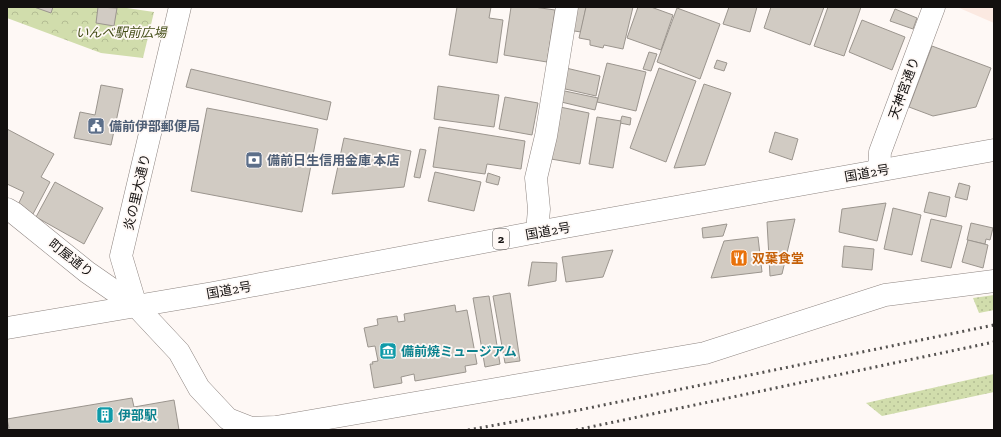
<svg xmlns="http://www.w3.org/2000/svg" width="1001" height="437" font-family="'Zilla Slab','Noto Sans JP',serif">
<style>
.built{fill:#fbe9e1}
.grass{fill:url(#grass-dots)}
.park{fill:url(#park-crowns)}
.building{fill:#d1cbc3;stroke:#9b958e}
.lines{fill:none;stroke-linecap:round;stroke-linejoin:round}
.minor-casing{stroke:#8e8581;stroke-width:23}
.highway-casing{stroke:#8e8581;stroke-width:23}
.minor{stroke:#fff;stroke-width:22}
.highway{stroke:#fff;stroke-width:22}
.rail{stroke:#555250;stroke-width:3;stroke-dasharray:2 4;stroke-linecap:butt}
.labels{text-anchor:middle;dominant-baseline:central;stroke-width:3.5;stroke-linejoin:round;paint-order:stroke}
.shield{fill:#fef8f5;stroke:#5a5654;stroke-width:1}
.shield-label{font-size:12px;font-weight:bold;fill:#13100f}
.park-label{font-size:13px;font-style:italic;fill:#434d16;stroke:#fef8f5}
.street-label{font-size:13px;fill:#13100f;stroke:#fef8f5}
.service-label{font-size:13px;font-weight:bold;fill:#4e5e75;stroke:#fef8f5;text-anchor:start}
.food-label{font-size:13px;font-weight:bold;fill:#c56008;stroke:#fef8f5;text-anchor:start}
.culture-label{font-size:13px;font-weight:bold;fill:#0d838f;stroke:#fef8f5;text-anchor:start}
</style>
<defs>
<pattern id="grass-dots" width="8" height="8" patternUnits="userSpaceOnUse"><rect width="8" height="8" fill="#d1ddac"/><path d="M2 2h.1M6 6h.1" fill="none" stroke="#b3bd93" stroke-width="1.8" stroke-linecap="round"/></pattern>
<pattern id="park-crowns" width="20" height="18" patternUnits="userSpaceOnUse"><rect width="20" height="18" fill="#d1ddac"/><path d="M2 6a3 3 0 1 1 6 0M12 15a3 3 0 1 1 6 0" fill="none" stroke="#b3bd93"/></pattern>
</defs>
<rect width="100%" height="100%" fill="#fef8f5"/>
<path class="built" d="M957,7H994V23Z"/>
<g class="grass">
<path d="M994,295V310L979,313L973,298Z"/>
<path d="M994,374V392L882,416L866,403Z"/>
</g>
<path class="park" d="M7,7H120L154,12L143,58L101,53L7,18Z"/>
<g class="building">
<path d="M34,7H53L51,13Z"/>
<path d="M98,7L117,8L114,26L96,23Z"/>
<path d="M457,7H491L489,18L503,20L497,63L449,55Z"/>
<path d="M511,7H534L555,10L547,62L504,55Z"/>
<path d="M573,7H586L581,32L568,30Z"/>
<path d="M586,7H633L623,49L604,45L603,48L590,45V40L579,38Z"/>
<path d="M638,7H651L673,15L661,50L627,38Z"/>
<path d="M729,7H757L750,32L723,24Z"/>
<path d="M771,7H824L810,45L764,28Z"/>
<path d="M828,7H861L844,56L814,46Z"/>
<path d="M677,8L720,24L700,79L657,62Z"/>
<path d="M895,9L917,18L913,29L890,21Z"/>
<path d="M862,20L905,37L892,70L849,52Z"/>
<path d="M932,46L991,68L976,107L933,116L909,107Z"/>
<path d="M649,52L657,54L651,71L643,69Z"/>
<path d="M717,60L727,63L724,71L714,68Z"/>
<path d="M607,63L646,72L636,111L597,102Z"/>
<path d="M566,68L600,76L596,96L561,88Z"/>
<path d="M659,68L696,81L666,162L630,148Z"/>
<path d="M191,69L331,102L327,120L186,87Z"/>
<path d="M704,84L731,93L705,165L674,168Z"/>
<path d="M101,85L123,89L111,145L74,138L80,112L95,115Z"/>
<path d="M438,86L499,95L494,127L434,119Z"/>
<path d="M560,90L598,98L595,110L557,101Z"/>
<path d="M505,97L538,103L532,135L499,129Z"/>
<path d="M560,107L589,113L580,164L551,159Z"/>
<path d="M207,108L318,129L302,212L191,191Z"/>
<path d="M622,116L631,118L630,125L620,123Z"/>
<path d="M597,117L621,121L613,168L589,164Z"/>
<path d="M439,127L525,141L521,169L487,164L485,174L433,167Z"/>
<path d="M7,129L54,154L41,177L50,182L33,214L18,205L24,192L7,184Z"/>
<path d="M775,132L798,139L792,160L769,152Z"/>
<path d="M344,138L411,151L404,187L332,194Z"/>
<path d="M420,149L426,150L420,178L414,177Z"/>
<path d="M435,172L481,182L474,211L428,201Z"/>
<path d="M488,173L500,177L498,185L486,182Z"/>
<path d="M55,182L103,208L84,244L36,217Z"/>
<path d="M959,183L970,186L967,200L955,197Z"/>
<path d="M929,192L950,197L946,217L924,212Z"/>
<path d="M886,203L877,241L839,232L842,209Z"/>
<path d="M893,208L921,215L912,255L884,249Z"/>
<path d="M795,219L782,274L770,276L767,222Z"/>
<path d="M931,219L962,226L951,268L921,261Z"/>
<path d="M971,223L993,228L990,240L986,239L985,244L967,240Z"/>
<path d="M727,224L723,236L703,238L702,228Z"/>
<path d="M758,237L762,272L711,278L724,241Z"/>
<path d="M968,240L988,245L983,268L962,262Z"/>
<path d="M844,246L874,249L872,270L842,267Z"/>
<path d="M613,250L603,277L566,282L562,257Z"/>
<path d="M532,262L557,263L556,281L528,286Z"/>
<path d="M510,293L520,361L505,363L493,296Z"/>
<path d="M489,296L500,364L485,367L473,298Z"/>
<path d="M455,305L456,312L467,310L477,364L465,366L466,372L415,381L414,374L401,377L402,383L374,388L370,364H373L372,362L378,361L375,346L368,347L364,328L378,325L377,319L397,316L398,322L405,321L404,314Z"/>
<path d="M132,398L134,407L174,400L179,430H7V428H9L7,419Z"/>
</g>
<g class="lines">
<defs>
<g id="minor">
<path d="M879,170L880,152L934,7"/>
<path d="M7,209L14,213L87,272L136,306L179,352L199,388L228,419L251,428L276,427L705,353L885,295L994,281"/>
<path d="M537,232L539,209L536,178L546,136L567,7"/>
<path d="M136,306L121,256L180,7"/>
</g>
<path id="highway" d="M7,328L213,293L537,232L994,150"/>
</defs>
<use href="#minor" class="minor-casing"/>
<use href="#highway" class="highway-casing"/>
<use href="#minor" class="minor"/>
<use href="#highway" class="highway"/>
<g class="rail">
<path d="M468,430L579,410L994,325"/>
<path d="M576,430L994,342"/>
</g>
</g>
<defs>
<symbol id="civic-square" viewBox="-11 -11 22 22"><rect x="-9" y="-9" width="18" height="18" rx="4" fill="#5c6f8a" stroke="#fef8f5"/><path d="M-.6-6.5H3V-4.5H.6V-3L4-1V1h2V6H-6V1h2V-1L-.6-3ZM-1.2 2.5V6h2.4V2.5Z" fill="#fff"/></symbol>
<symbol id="bank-square" viewBox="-11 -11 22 22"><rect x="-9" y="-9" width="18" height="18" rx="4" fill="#5c6f8a" stroke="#fef8f5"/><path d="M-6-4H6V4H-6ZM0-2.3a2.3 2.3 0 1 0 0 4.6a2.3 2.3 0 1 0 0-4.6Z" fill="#fff"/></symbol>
<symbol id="restaurant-square" viewBox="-11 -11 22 22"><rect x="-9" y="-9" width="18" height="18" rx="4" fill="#e8710a" stroke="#fef8f5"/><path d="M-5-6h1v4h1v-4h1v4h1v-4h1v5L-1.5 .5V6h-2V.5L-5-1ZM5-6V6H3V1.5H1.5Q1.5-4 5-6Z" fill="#fff"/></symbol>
<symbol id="museum-square" viewBox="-11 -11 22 22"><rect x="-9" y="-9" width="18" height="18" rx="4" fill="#0f9aa8" stroke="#fef8f5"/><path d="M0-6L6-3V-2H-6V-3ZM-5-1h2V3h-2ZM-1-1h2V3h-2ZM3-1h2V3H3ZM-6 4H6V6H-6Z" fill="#fff"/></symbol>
<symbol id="building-square" viewBox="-11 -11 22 22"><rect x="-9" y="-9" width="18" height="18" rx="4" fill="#0f9aa8" stroke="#fef8f5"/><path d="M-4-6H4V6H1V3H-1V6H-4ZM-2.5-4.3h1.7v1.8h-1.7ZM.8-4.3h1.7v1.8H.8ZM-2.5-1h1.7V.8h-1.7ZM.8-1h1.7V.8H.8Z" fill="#fff"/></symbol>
</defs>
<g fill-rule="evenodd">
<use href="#civic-square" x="86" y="116" width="20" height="20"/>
<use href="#bank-square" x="244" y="150" width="20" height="20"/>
<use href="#restaurant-square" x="729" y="248" width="20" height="20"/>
<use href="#museum-square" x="378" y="341" width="20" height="20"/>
<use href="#building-square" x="95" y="405" width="20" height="20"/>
</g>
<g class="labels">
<rect class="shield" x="493" y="229" width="16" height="20" rx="3"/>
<g class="shield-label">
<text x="501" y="239">2</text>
</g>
<g class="park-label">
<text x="121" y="32">いんべ駅前広場</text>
</g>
<g class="street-label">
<text transform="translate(904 88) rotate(-70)">天神宮通り</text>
<text transform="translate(867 173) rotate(-10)">国道2号</text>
<text transform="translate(137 192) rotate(-77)">炎の里大通り</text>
<text transform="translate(548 231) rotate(-10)">国道2号</text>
<text transform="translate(71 258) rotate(38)">町屋通り</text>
<text transform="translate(229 290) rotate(-10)">国道2号</text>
</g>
<g class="service-label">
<text x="109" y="126">備前伊部郵便局</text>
<text x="267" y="160">備前日生信用金庫 本店</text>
</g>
<g class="food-label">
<text x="752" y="258">双葉食堂</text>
</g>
<g class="culture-label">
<text x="401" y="351">備前焼ミュージアム</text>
<text x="118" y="415">伊部駅</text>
</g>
</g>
<rect width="1001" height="437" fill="none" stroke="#13100f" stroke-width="16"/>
</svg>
